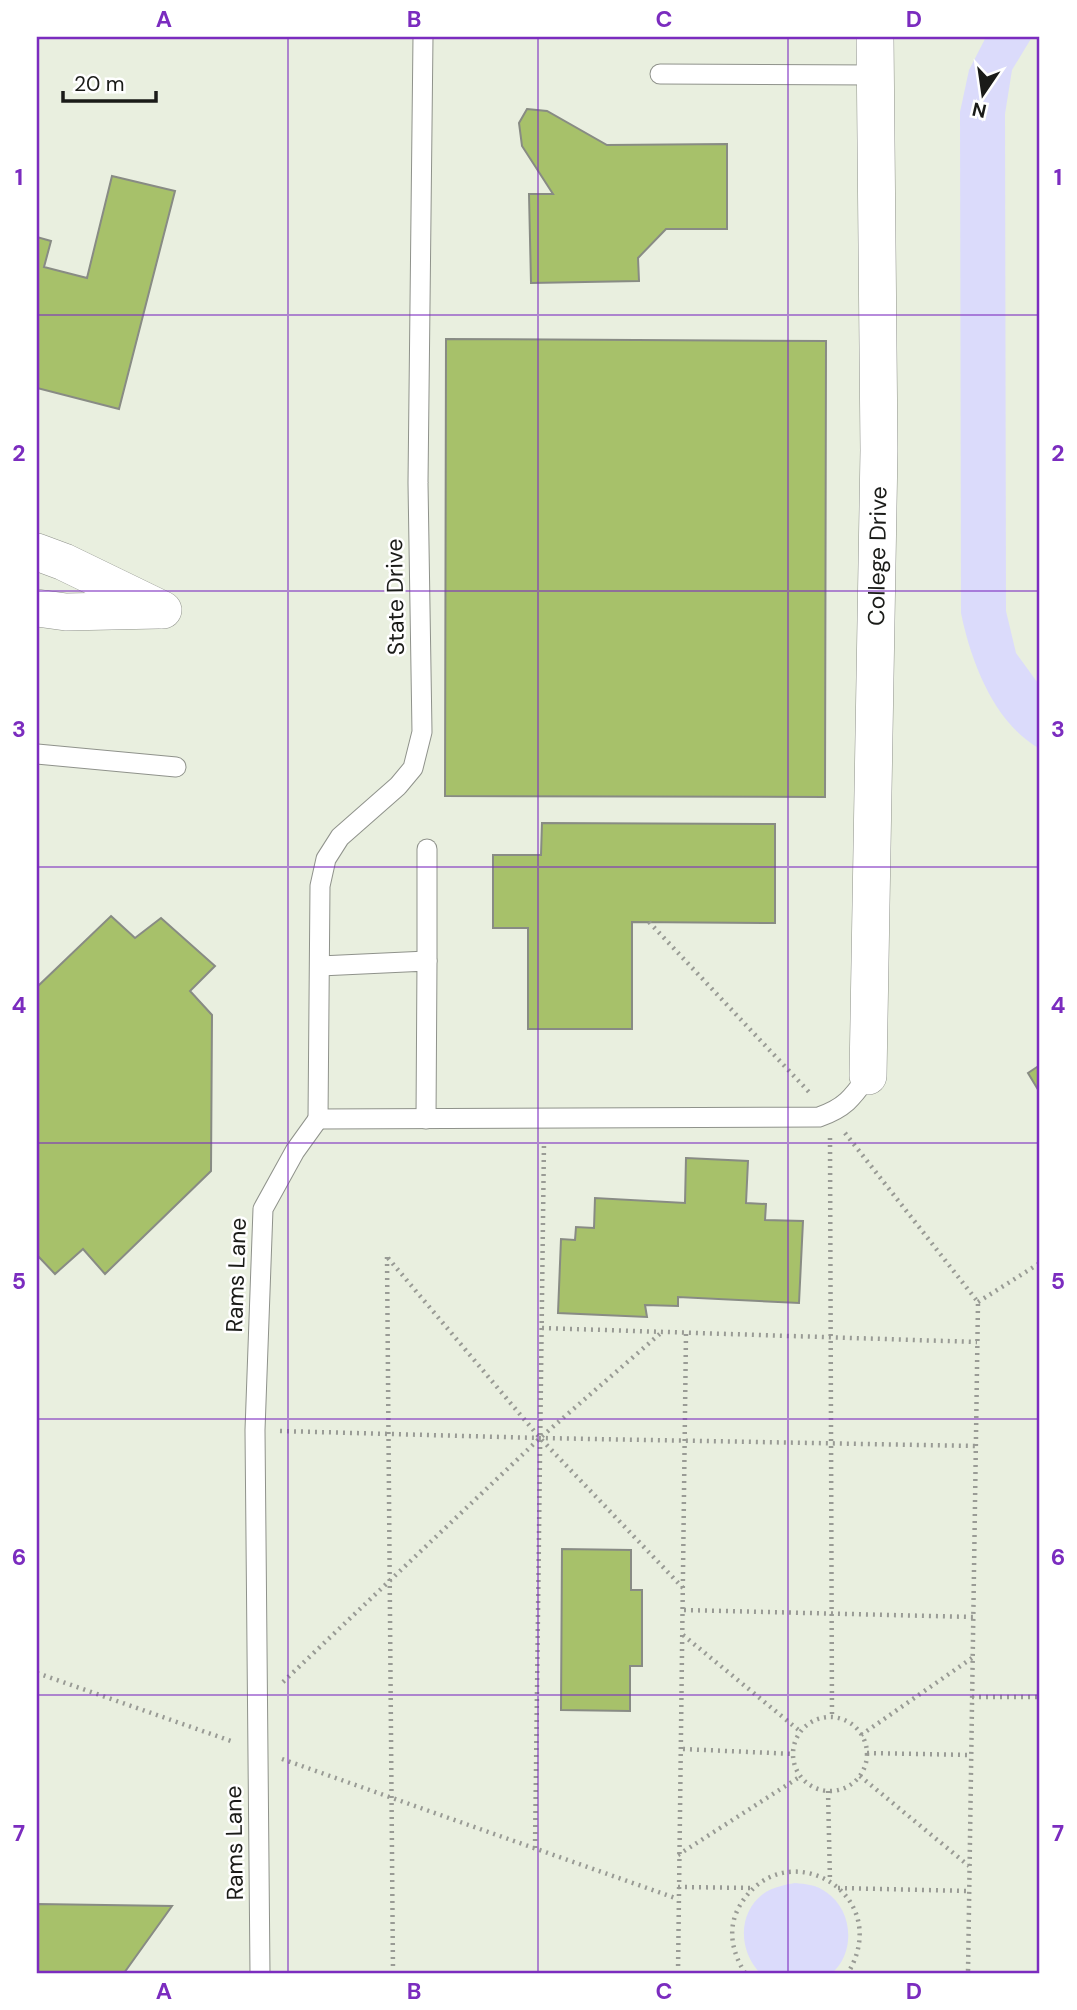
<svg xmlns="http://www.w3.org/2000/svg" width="1077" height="2010" font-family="'DM Sans',sans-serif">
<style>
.built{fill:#e9efdf}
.green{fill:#dbdbfb}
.building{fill:#a7c16a;stroke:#888b84;stroke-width:2}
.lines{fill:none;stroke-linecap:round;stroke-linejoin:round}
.service-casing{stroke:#8f928b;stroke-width:21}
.minor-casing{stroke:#8f928b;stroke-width:38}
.path{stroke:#999b95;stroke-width:4.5;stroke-dasharray:2 5;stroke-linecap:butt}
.service{stroke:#fff;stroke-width:19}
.minor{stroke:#fff;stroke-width:37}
.grid{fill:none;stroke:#7b2cbf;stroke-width:2;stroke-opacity:0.55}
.labels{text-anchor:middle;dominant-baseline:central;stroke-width:5;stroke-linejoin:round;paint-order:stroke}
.street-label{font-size:23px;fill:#1a1b18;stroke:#fff}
.neatline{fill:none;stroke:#7b2cbf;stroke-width:2.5}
.grid-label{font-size:23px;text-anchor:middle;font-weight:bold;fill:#7b2cbf}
</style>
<rect width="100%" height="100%" fill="#f3f6ee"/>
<rect class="built" x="37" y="37" width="1003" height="1936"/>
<g class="green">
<path d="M986,37H1032L1012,70L1005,114L1006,611L1016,653L1040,686V749C994,723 971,662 961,613L960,112L969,70Z"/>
<path d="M795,1883C806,1884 817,1885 826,1892C853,1910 856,1952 832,1973H760C739,1951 737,1914 763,1894C773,1887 784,1885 795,1883Z"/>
</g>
<g class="building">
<path d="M527,109L547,111L607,145L727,144V229H666L638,258L639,281L531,283L529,194H553L522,146L519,123Z"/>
<path d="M112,176L175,191L119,409L37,388V237L51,241L44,267L87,278Z"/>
<path d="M446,339L826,341L825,797L445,796Z"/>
<path d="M542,823L775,824V923L632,922V1029H528V928H493V855H541Z"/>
<path d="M111,916L135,938L161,918L215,966L190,991L212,1015L211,1171L105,1274L83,1249L55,1274L37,1255V987Z"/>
<path d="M1040,1065V1093L1028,1073Z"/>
<path d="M686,1158L748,1161L746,1203L766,1204L765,1220L803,1221L799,1303L678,1297V1306L645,1305L647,1317L558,1313L561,1239L575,1240L576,1227L594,1228L595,1198L685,1203Z"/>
<path d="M562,1549L631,1550V1590H642V1666H630V1711L561,1710Z"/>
<path d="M37,1904L172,1906L124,1973H37Z"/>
</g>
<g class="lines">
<defs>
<g id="service">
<path d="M660,74L875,75"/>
<path d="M37,754L176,767"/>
<path d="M427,961V849"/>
<path d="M320,966L427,961L426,1119"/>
<path d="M318,1119L320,886L326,859L340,837L398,786L413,768L422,732L418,483L423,37"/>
<path d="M318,1119L819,1117C845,1108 852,1098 868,1076"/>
<path d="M260,1973L255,1430L263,1209L295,1151L318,1119"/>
</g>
<g id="minor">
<path d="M37,552L64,562L163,610"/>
<path d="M37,608L66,612L158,610"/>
<path id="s1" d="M868,1076L879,450L875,37"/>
</g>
</defs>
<use href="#service" class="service-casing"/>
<use href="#minor" class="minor-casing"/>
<g class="path">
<path d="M649,922L809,1092"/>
<path d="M845,1133L978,1302L968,1973"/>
<path d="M830,1138L832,1718"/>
<path d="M387,1257L393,1973"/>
<path d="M388,1258L540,1438L683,1588"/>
<path d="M978,1302L1040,1263"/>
<path d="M542,1328L977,1342"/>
<path d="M280,1431L540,1438L976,1446"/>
<path d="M684,1610L973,1617"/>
<path d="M683,1635L801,1732"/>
<path d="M37,1673L234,1742"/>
<path d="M283,1682L540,1438L662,1332"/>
<path d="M972,1697H1040"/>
<circle cx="830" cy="1754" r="37"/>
<path d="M861,1735L972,1658"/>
<path d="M683,1749L794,1754"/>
<path d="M867,1753L971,1755"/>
<path d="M282,1759L678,1899"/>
<path d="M860,1776L969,1866"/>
<path d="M828,1791L830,1881"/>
<path d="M535,1848L544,1142"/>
<path d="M678,1855L801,1776"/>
<path d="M678,1887L753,1888"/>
<path d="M838,1888L969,1891"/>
<path d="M678,1973L686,1333"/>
<path d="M745,1973C732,1952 727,1929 739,1907C783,1829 896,1893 848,1973"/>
</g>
<use href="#service" class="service"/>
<use href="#minor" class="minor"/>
</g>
<path class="grid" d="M288,37V1973M538,37V1973M788,37V1973M37,315H1040M37,591H1040M37,867H1040M37,1143H1040M37,1419H1040M37,1695H1040"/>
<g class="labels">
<g class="street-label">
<text stroke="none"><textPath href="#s1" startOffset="520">College Drive</textPath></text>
<text transform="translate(395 597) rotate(-91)">State Drive</text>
<text transform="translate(236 1275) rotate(-88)">Rams Lane</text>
<text transform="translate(234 1843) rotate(-91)">Rams Lane</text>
</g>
</g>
<rect width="1077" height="2010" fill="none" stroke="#ffffff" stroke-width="77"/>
<g transform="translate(983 94) rotate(193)" stroke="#ffffff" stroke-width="5" paint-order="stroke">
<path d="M0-5L12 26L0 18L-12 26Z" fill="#1a1b18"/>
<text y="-10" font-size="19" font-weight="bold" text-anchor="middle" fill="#1a1b18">N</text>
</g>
<path d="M63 91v10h93v-10" fill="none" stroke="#1a1b18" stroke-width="3.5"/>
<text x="74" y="91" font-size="21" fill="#1a1b18" stroke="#ffffff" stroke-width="5" paint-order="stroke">20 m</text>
<rect x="38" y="38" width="1000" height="1934" class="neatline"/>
<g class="grid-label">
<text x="164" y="27">A</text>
<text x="414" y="27">B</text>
<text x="664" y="27">C</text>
<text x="914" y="27">D</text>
<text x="19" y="185">1</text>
<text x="1058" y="185">1</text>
<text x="19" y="461">2</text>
<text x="1058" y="461">2</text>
<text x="19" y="737">3</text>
<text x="1058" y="737">3</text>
<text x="19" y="1013">4</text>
<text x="1058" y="1013">4</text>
<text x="19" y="1289">5</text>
<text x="1058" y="1289">5</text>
<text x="19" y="1565">6</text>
<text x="1058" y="1565">6</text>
<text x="19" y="1841">7</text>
<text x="1058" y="1841">7</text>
<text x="164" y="1999">A</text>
<text x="414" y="1999">B</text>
<text x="664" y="1999">C</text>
<text x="914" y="1999">D</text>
</g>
</svg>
